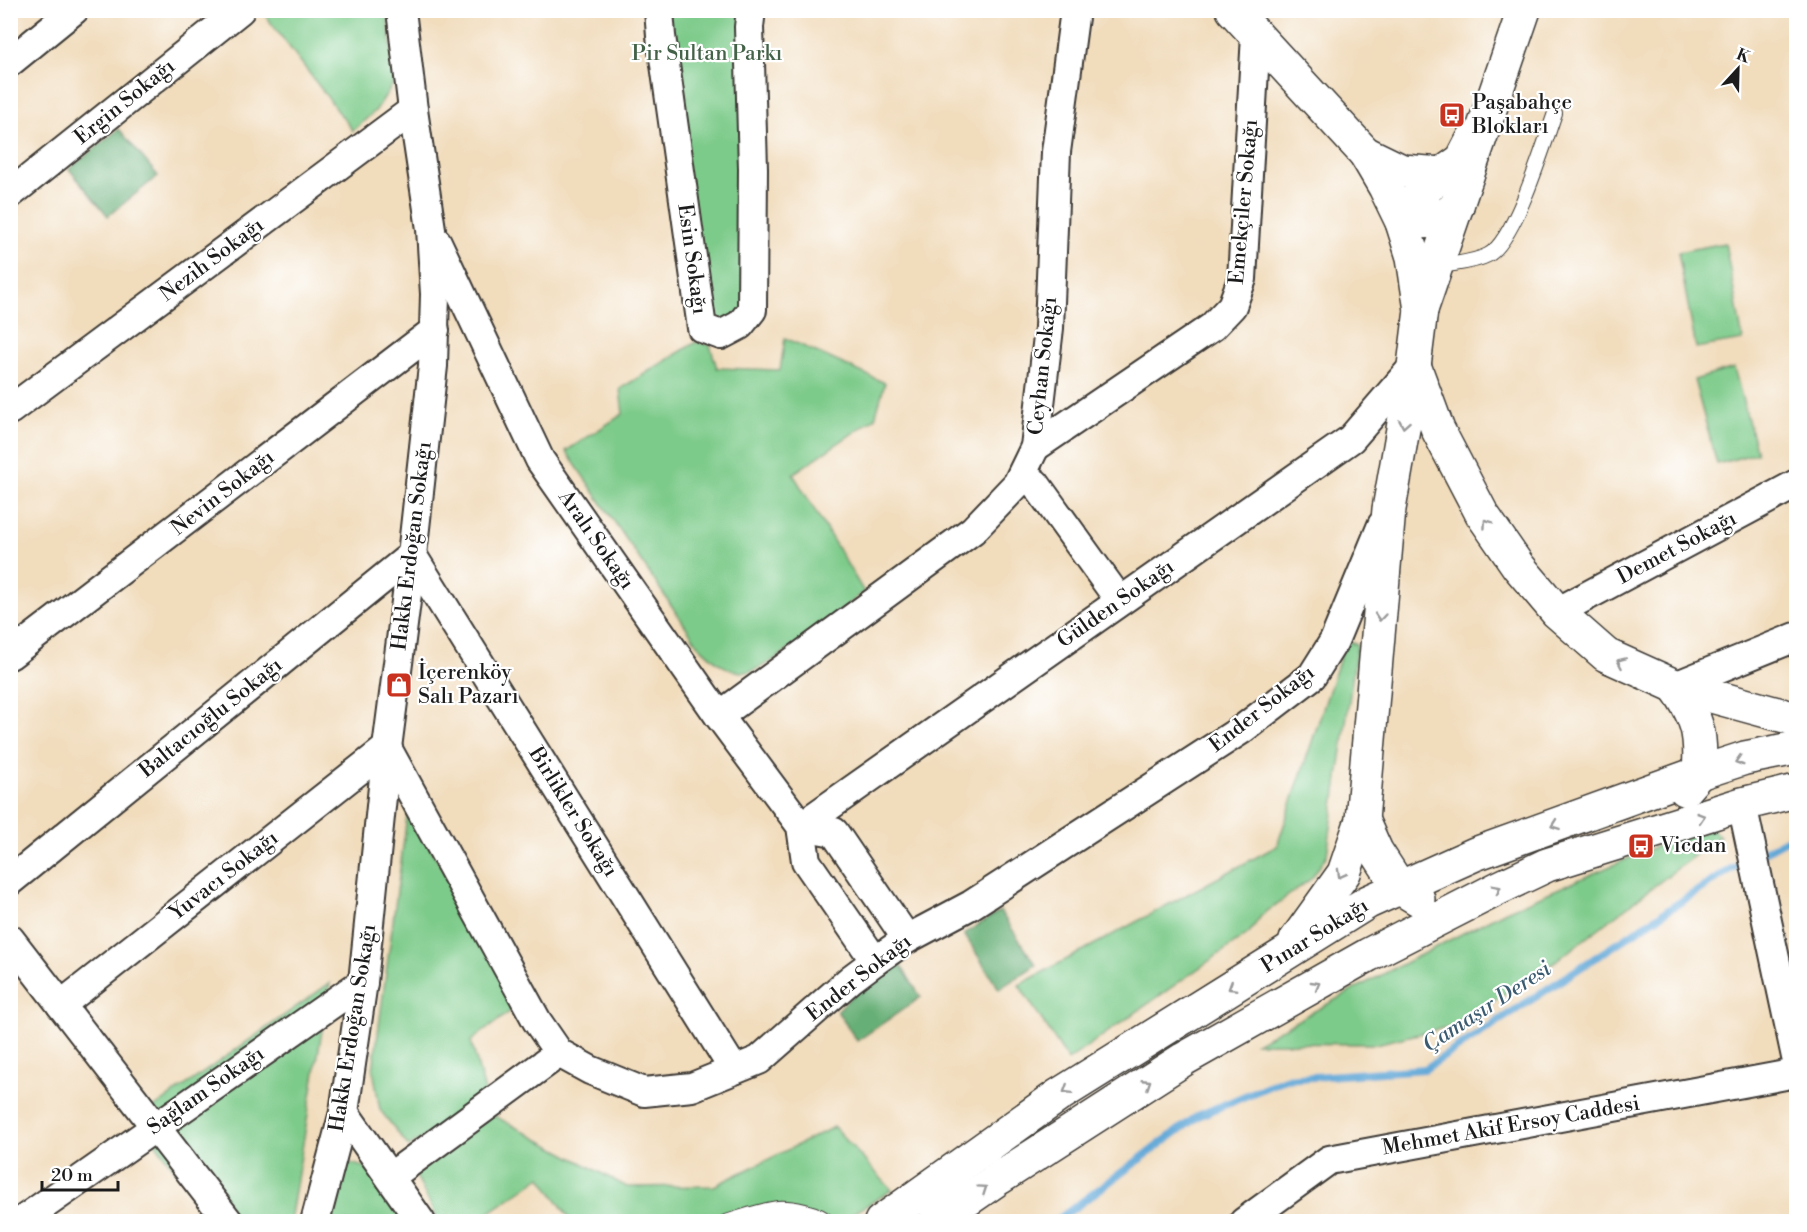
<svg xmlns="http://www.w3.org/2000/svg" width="1807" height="1232" font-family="'Libre Bodoni',serif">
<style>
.green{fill:#7dcb8a;stroke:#4c7453;stroke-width:1.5}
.forest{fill:#66af76;stroke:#416649;stroke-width:1.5}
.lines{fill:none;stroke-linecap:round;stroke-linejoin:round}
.stream{stroke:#61a7d7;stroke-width:8}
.service-casing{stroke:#3c3934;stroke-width:16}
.minor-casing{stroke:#3c3934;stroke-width:32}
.tertiary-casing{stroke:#3c3934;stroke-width:36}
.secondary-casing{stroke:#3c3934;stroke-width:36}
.service{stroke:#fff;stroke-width:14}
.minor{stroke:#fff;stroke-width:28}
.tertiary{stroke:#fff;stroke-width:33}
.secondary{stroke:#fff;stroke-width:33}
.oneway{stroke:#999}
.labels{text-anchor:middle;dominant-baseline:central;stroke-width:4.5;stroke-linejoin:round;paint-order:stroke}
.park-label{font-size:21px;fill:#436248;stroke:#fff}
.street-label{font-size:21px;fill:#1c1c1c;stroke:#fff}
.poi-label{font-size:21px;fill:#1c1c1c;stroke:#fff;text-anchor:start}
.water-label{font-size:22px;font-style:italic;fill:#3b5b70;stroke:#fff}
</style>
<rect width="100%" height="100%" fill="#fff"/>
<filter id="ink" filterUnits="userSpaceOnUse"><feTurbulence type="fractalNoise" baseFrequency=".0167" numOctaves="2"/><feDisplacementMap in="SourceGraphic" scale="12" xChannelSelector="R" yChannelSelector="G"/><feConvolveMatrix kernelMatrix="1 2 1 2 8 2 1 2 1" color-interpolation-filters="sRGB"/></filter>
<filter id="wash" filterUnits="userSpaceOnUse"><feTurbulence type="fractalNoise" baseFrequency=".008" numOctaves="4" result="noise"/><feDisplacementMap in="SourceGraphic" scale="24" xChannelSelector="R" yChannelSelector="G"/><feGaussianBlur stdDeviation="1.35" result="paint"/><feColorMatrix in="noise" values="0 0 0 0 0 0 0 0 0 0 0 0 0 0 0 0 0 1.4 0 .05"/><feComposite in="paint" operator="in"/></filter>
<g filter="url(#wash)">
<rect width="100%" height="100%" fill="#f1dcbc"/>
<g class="green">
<path d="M262,11H387L395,81L376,110L353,131Z"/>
<path d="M659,11H751L752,310L702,328Z"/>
<path d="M1725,243L1743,340L1696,348L1678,252Z"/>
<path d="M785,338L885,383L875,418L793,474L864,592C842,609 769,671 746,672C725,672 713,659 699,646L566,451L623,414L620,389L696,342L710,345L717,368L780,370Z"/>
<path d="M1734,368L1757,453L1717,464L1694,380Z"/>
<path d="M1346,640L1357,645L1327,855L1312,878L1261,916L1249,933L1068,1060L1019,985L1277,846Z"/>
<path d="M408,809L520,1004L471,1041L486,1095L409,1147L380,1110L373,1070Z"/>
<path d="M1712,830L1720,836L1556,961L1456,1025L1376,1044L1256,1043L1366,983L1506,911L1685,834Z"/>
<path d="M330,983L290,1221H212L138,1119Z"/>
<path d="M493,1115L627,1187L714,1186L834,1127L892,1190L841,1221L572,1222L541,1177L477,1221L439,1222L413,1170Z"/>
<path d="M346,1162L368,1168L406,1222H332Z"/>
</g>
<g class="forest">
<path d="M119,129L158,176L108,216L69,169Z"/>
<path d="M1000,911L1036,965L999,989L964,934Z"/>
<path d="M896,958L921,997L857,1041L837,1011L873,974Z"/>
</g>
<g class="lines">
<g class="stream">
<path d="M1758,855L1796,835"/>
<path d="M1055,1222L1198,1116L1285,1079L1425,1069L1731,869L1747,861"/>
</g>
</g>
</g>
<g filter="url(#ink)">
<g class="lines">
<defs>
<g id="service">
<path d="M1438,267C1454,263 1473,263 1488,255C1515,241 1544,144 1555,113"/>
<path d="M726,1222C743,1217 761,1210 778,1208C790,1207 819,1212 828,1222"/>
</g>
<g id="minor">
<path d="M659,10L661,36L702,328L721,335L740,325L752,310L753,169L749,27L751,10"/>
<path d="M10,62L74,10"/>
<path d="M10,194L240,10"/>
<path d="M437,242L540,460L719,716L801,826L806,861L875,961"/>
<path d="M10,410L413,110"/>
<path d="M1035,447L1212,327L1232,306L1242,279L1256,35"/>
<path d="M1021,477L1035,483L1120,601"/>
<path d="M1557,612L1796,484"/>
<path d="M10,655L435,330"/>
<path d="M1675,686L1796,637"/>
<path d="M719,716L973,530L1017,484L1035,447L1049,328L1056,152L1075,10"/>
<path d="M1742,804L1796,1057"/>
<path d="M801,826L1351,439L1414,366"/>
<path d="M801,826L834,832L907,939"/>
<path d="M10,881L412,555L734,1070"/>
<path d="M10,939L229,1222"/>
<path d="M61,1005L387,748L537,1021L559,1053L590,1070L644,1092L692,1087L759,1060L851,979L875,961L907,939L971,905L1244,728L1312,676L1334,641L1382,525"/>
<path d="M344,1112L421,1222"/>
<path d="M390,1177L559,1053"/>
<path d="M20,1222L363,982"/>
<path d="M315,1222L344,1112L363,982L387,748L412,555L433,366L435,294L431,229L413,110L401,10"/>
<path d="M1244,1222L1329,1160L1796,1073"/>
</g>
<g id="tertiary">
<path d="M1365,153L1402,171L1442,174"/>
<path d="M1457,206C1435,225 1430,222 1402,222L1408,210L1421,193L1442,174L1462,160L1473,139"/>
<path d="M1421,310L1524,10"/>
</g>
<g id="secondary">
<path d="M1233,10L1365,153L1385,187L1402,222L1413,257L1421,310L1414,366L1389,509L1362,820L1344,873L1296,940"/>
<path d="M1415,368L1438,430L1482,514L1518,566L1557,612L1606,655L1675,686L1796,719"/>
<path d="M1675,686C1698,717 1702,735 1699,773L1685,789"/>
<path d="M1362,820L1376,851L1400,888L1418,899"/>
<path d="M881,1222L1059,1095L1368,902L1475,854L1699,773L1745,758L1796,748"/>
<path d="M935,1222L999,1178L1184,1059L1368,955L1499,888L1547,865L1742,804L1796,791"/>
</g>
</defs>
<use href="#service" class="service-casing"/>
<use href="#minor" class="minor-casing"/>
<use href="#tertiary" class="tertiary-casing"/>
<use href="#secondary" class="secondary-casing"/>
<use href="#service" class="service"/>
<use href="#minor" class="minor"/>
<use href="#tertiary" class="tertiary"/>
<use href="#secondary" class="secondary"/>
</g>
<defs><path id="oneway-chevron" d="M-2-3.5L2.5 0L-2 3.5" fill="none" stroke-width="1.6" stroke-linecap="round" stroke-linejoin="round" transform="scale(1.5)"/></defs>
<g class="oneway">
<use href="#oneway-chevron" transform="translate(1404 424) rotate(100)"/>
<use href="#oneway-chevron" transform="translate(1487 523) rotate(-125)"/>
<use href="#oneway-chevron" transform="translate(1380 617) rotate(95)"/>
<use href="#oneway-chevron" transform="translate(1621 662) rotate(-156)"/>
<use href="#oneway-chevron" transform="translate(1739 761) rotate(163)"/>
<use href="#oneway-chevron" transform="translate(1701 817) rotate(-18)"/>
<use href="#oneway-chevron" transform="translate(1555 825) rotate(160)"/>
<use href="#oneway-chevron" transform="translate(1341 874) rotate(119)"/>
<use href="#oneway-chevron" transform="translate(1497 889) rotate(-27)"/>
<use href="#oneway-chevron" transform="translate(1316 985) rotate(-30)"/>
<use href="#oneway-chevron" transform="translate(1232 987) rotate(148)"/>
<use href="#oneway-chevron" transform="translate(1147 1083) rotate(-33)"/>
<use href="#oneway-chevron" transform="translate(1067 1090) rotate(148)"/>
<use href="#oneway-chevron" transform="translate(983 1189) rotate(-34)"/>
</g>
</g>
<defs>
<symbol id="bus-square" viewBox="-11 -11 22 22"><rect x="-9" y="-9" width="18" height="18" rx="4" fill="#c8321e" stroke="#fff"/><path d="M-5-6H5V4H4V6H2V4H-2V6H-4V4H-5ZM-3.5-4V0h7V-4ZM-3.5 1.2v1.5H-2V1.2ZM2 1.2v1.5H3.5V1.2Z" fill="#fff"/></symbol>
<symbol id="shop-square" viewBox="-11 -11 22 22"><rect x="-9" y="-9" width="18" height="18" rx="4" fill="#c8321e" stroke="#fff"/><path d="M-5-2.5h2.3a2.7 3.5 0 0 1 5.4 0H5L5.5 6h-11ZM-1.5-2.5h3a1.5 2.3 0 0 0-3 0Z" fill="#fff"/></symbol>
</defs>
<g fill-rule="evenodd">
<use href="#bus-square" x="1437" y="100" width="30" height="30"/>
<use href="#shop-square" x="384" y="670" width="30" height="30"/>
<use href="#bus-square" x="1626" y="831" width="30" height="30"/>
</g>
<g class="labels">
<g class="park-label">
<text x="707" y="54">Pir Sultan Parkı</text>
</g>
<g class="street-label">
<text transform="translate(125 102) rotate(-39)">Ergin Sokağı</text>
<text transform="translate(1244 202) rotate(-85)">Emekçiler Sokağı</text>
<text transform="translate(692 259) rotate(82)">Esin Sokağı</text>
<text transform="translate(212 260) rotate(-37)">Nezih Sokağı</text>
<text transform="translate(1043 366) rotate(-84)">Ceyhan Sokağı</text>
<text transform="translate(223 493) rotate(-38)">Nevin Sokağı</text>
<text transform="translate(596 540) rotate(55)">Aralı Sokağı</text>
<text transform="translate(412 546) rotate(-83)">Hakkı Erdoğan Sokağı</text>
<text transform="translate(1677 548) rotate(-28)">Demet Sokağı</text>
<text transform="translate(1116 604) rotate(-35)">Gülden Sokağı</text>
<text transform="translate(1262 709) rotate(-38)">Ender Sokağı</text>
<text transform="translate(211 718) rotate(-39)">Baltacıoğlu Sokağı</text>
<text transform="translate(573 812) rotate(58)">Birlikler Sokağı</text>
<text transform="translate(224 876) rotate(-38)">Yuvacı Sokağı</text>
<text transform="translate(1315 936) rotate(-32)">Pınar Sokağı</text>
<text transform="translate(859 978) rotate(-38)">Ender Sokağı</text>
<text transform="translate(353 1028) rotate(-81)">Hakkı Erdoğan Sokağı</text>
<text transform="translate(206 1091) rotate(-35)">Sağlam Sokağı</text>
<text transform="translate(1511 1126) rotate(-10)">Mehmet Akif Ersoy Caddesi</text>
</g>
<g class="poi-label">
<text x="1472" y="103">Paşabahçe<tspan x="1472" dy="24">Blokları</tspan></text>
<text x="418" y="673">İçerenköy<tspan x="418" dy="24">Salı Pazarı</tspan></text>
<text x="1660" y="846">Vicdan</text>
</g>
<g class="water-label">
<text transform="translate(1487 1007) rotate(-33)">Çamaşır Deresi</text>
</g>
</g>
<rect width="1807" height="1232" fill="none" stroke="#fff" stroke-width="36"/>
<g transform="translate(1738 69) rotate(22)" stroke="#ffffff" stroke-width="4.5" paint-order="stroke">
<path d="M0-4.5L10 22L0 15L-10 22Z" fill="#1c1c1c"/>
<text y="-9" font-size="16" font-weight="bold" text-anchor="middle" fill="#1c1c1c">K</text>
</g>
<path d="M42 1181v9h76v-9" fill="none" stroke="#1c1c1c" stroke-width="3"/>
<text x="51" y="1181" font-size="18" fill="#1c1c1c" stroke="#ffffff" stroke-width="4.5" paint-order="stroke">20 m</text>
</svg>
